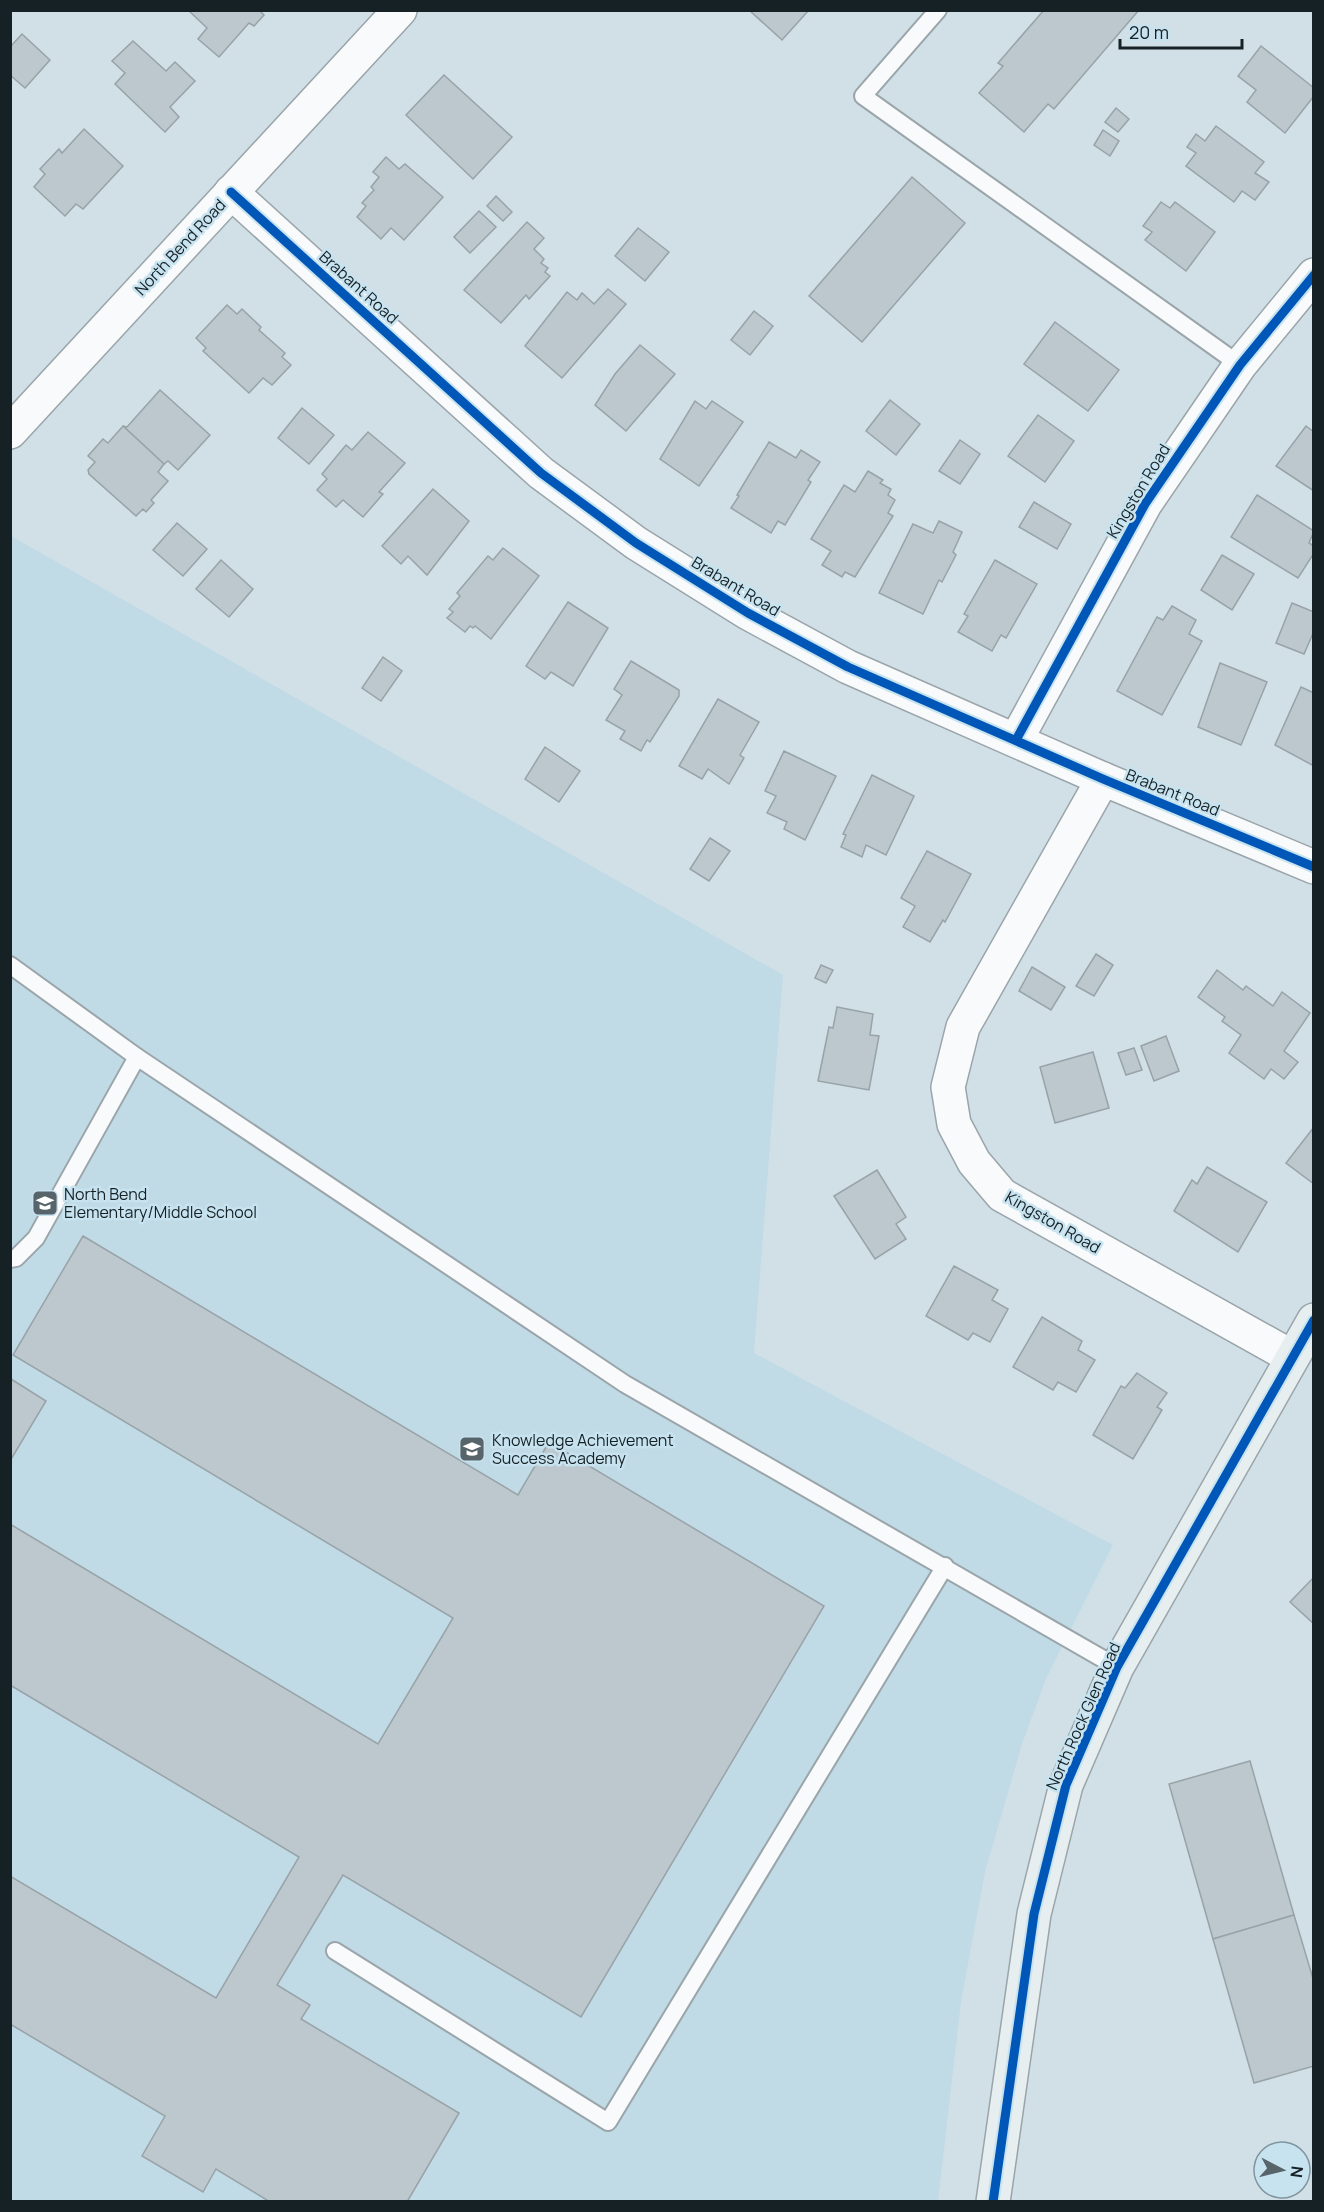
<svg xmlns="http://www.w3.org/2000/svg" width="1324" height="2212" font-family="Manrope,sans-serif">
<style>
.built{fill:#c0dae6}
.building{fill:#bcc8cd;stroke:#98a3a8;stroke-width:1.5}
.lines{fill:none;stroke-linecap:round;stroke-linejoin:round}
.lane-casing{stroke:#9aa5aa;stroke-width:20}
.street-casing{stroke:#9aa5aa;stroke-width:36}
.secondary-casing{stroke:#9aa5aa;stroke-width:36}
.lane{stroke:#f8fafb;stroke-width:16}
.street{stroke:#f8fafb;stroke-width:33}
.secondary{stroke:#e6eef0;stroke-width:33}
.cycleway-casing{stroke:#c8e3f0;stroke-width:13}
.cycleway{stroke:#0057b8;stroke-width:9}
.labels{text-anchor:middle;dominant-baseline:central;stroke-width:5;stroke-linejoin:round;paint-order:stroke}
.street-label{font-size:16px;fill:#162125;stroke:#c8e3f0}
.poi-label{font-size:16px;fill:#162125;stroke:#c8e3f0;text-anchor:start}
</style>
<rect width="100%" height="100%" fill="#d1e0e7"/>
<path class="built" d="M11,536L783,975L754,1353L1113,1545L1046,1679L1022,1744L985,1872L961,2002L938,2201H11Z"/>
<g class="building">
<path d="M188,10H259L264,15L254,26L249,23L219,57L198,39L207,28Z"/>
<path d="M749,10H809L782,40Z"/>
<path d="M1044,10H1139L1054,109L1048,104L1024,132L979,93L1003,66L998,63Z"/>
<path d="M22,34L50,60L25,88L10,75V47Z"/>
<path d="M133,41L166,71L175,62L195,81L170,107L179,117L165,132L115,84L125,73L112,61Z"/>
<path d="M1261,46L1314,88V96L1285,133L1247,102L1256,90L1238,76Z"/>
<path d="M444,75L512,137L473,179L406,115Z"/>
<path d="M1116,108L1129,119L1118,132L1105,122Z"/>
<path d="M1216,126L1264,162L1255,173L1269,182L1255,200L1242,191L1234,202L1186,166L1196,153L1187,147L1196,134L1205,141Z"/>
<path d="M84,129L123,166L83,209L76,204L65,216L34,187L45,174L40,169L59,149L62,153Z"/>
<path d="M1103,130L1119,141L1110,156L1094,145Z"/>
<path d="M386,157L399,169L405,164L443,197L404,240L391,228L381,239L357,217L366,206L362,203L374,190L371,187L379,177L373,172Z"/>
<path d="M912,177L965,223L862,342L809,296Z"/>
<path d="M496,196L512,212L503,221L487,206Z"/>
<path d="M1161,202L1170,208L1175,202L1215,232L1186,271L1145,240L1152,232L1143,226Z"/>
<path d="M479,211L496,227L470,253L454,237Z"/>
<path d="M527,222L544,238L534,249L544,259L541,263L548,268L545,272L550,276L529,299L526,295L501,323L464,290Z"/>
<path d="M638,228L669,252L645,281L615,256Z"/>
<path d="M608,289L626,304L562,378L525,346L567,292L577,300L582,293L594,304Z"/>
<path d="M227,305L237,314L242,309L261,327L259,330L285,353L282,357L291,365L272,385L263,378L249,393L203,351L206,348L196,338Z"/>
<path d="M754,311L773,326L750,355L731,340Z"/>
<path d="M1055,322L1119,370L1088,411L1024,364Z"/>
<path d="M640,345L675,374L626,431L595,405L615,374Z"/>
<path d="M160,390L210,435L178,470L168,461L164,464L123,426L127,427Z"/>
<path d="M890,400L920,424L896,455L866,431Z"/>
<path d="M695,401L706,409L712,401L743,422L699,486L660,459Z"/>
<path d="M302,408L334,435L309,464L278,438Z"/>
<path d="M1038,415L1074,441L1045,482L1008,456Z"/>
<path d="M123,426L164,464L158,472L168,481L151,500L154,503L146,512L143,509L136,516L89,474L88,470L95,462L88,456L103,439L108,443Z"/>
<path d="M1306,426L1314,432V491L1276,466Z"/>
<path d="M368,432L405,463L379,492L383,494L363,517L343,500L336,507L317,490L327,479L322,474L346,445L352,450Z"/>
<path d="M960,440L980,454L960,484L939,471Z"/>
<path d="M769,442L796,458L801,450L820,462L808,480L811,482L785,525L778,521L771,533L731,508L739,496L737,495Z"/>
<path d="M868,471L883,480L880,483L891,489L888,495L895,500L888,513L893,516L855,577L845,572L842,577L822,565L831,551L811,539L844,485L855,492Z"/>
<path d="M433,489L469,521L427,575L408,556L401,564L382,546Z"/>
<path d="M1257,495L1314,531L1309,543L1314,546V553L1298,578L1231,537Z"/>
<path d="M1034,502L1071,524L1057,549L1019,527Z"/>
<path d="M939,521L962,532L953,552L956,555L942,582L939,580L923,614L879,593L913,524L933,533Z"/>
<path d="M177,523L207,549L183,576L153,550Z"/>
<path d="M503,548L539,576L491,639L475,626L473,628L470,626L465,632L447,618L453,612L449,609L460,596L457,593L488,556L493,560Z"/>
<path d="M1222,555L1254,574L1232,610L1201,590Z"/>
<path d="M221,560L253,589L229,617L196,589Z"/>
<path d="M995,560L1037,584L1006,638L1001,635L992,651L958,632L968,616L964,614Z"/>
<path d="M568,602L608,628L573,686L551,672L545,679L526,666Z"/>
<path d="M1292,603L1314,612V631L1304,654L1276,643Z"/>
<path d="M1172,606L1196,620L1189,634L1202,641L1162,715L1117,691L1157,617L1163,620Z"/>
<path d="M383,657L402,671L381,701L362,688Z"/>
<path d="M631,661L679,690V696L650,742L647,740L641,751L620,739L625,731L606,720L622,695L614,689Z"/>
<path d="M1220,663L1267,682L1241,745L1198,727Z"/>
<path d="M1301,687L1314,693V766L1275,745Z"/>
<path d="M718,699L759,722L740,755L744,758L729,784L708,769L702,779L679,766Z"/>
<path d="M545,747L580,771L559,802L525,779Z"/>
<path d="M784,751L836,776L805,840L784,829L787,822L767,813L776,796L765,791Z"/>
<path d="M872,775L914,796L886,855L866,845L862,857L841,847L846,835L843,834Z"/>
<path d="M710,838L730,851L709,881L690,869Z"/>
<path d="M927,851L971,874L945,922L943,920L930,942L903,927L915,906L901,898Z"/>
<path d="M1096,954L1113,965L1094,996L1076,986Z"/>
<path d="M821,965L833,970L826,983L815,978Z"/>
<path d="M1032,967L1065,987L1051,1010L1019,991Z"/>
<path d="M1217,970L1243,990L1246,986L1273,1006L1282,992L1310,1013L1284,1051L1298,1062L1284,1079L1271,1069L1264,1079L1229,1053L1241,1035L1222,1021L1225,1017L1198,997Z"/>
<path d="M837,1007L873,1014L870,1035L879,1036L869,1090L818,1081L829,1027L833,1028Z"/>
<path d="M1166,1036L1179,1071L1154,1081L1141,1046Z"/>
<path d="M1134,1048L1142,1070L1126,1075L1118,1053Z"/>
<path d="M1093,1052L1109,1108L1055,1123L1040,1067Z"/>
<path d="M1314,1127V1184L1286,1163Z"/>
<path d="M1207,1167L1267,1202L1238,1252L1174,1211L1192,1180L1197,1184Z"/>
<path d="M877,1170L906,1217L896,1224L906,1239L875,1259L834,1196Z"/>
<path d="M83,1236L518,1495L549,1442L824,1606L581,2017L343,1875L277,1985L310,2005L301,2019L459,2113L407,2202H270L216,2169L203,2192L142,2156L165,2116L10,2024V1876L216,1998L299,1857L10,1685V1524L378,1744L453,1618L13,1355Z"/>
<path d="M954,1266L998,1290L992,1300L1008,1309L990,1342L973,1333L968,1340L926,1316Z"/>
<path d="M1042,1317L1082,1341L1078,1350L1095,1360L1076,1392L1058,1382L1053,1390L1013,1367Z"/>
<path d="M1137,1373L1167,1393L1157,1407L1162,1410L1133,1459L1093,1435L1121,1386L1125,1388Z"/>
<path d="M11,1379L46,1401L10,1461V1380Z"/>
<path d="M1314,1577V1624L1290,1602Z"/>
<path d="M1250,1761L1294,1915L1213,1939L1169,1784Z"/>
<path d="M1294,1915L1314,1982V2066L1254,2083L1213,1939Z"/>
</g>
<g class="lines">
<defs>
<g id="lane">
<path d="M938,10L863,96L1240,365"/>
<path d="M10,965L137,1057L625,1384L1117,1667"/>
<path d="M10,1259L16,1258L36,1238L137,1057"/>
<path d="M335,1951L608,2122L945,1566"/>
</g>
<g id="street">
<path d="M231,192L541,473L636,543L748,613L848,667L1103,779L1314,867"/>
<path d="M10,432L400,10"/>
<path d="M1016,740L1145,504L1240,365L1314,275"/>
<path d="M1103,779L963,1027L948,1087L954,1124L974,1162L1002,1195L1292,1357"/>
</g>
<path id="secondary" d="M993,2202L1034,1914L1066,1785L1117,1667L1314,1320"/>
</defs>
<use href="#lane" class="lane-casing"/>
<use href="#street" class="street-casing"/>
<use href="#secondary" class="secondary-casing"/>
<use href="#lane" class="lane"/>
<use href="#street" class="street"/>
<use href="#secondary" class="secondary"/>
<defs>
<g id="cycleway">
<path d="M231,192L541,473L636,543L748,613L848,667L1103,779L1314,867"/>
<path d="M1016,740L1145,504L1240,365L1314,275"/>
<path d="M993,2202L1034,1914L1066,1785L1117,1667L1314,1320"/>
</g>
</defs>
<use href="#cycleway" class="cycleway-casing"/>
<use href="#cycleway" class="cycleway"/>
</g>
<defs>
<symbol id="school-square" viewBox="-11 -11 22 22"><rect x="-9" y="-9" width="18" height="18" rx="4" fill="#576469" stroke="#c8e3f0"/><path d="M0-5L7-2L0 1L-7-2ZM-4 1L0 2.5L4 1V4Q0 6-4 4Z" fill="#fff"/></symbol>
</defs>
<g fill-rule="evenodd">
<use href="#school-square" x="30" y="1188" width="30" height="30"/>
<use href="#school-square" x="457" y="1434" width="30" height="30"/>
</g>
<g class="labels">
<g class="street-label">
<text transform="translate(180 247) rotate(-47)">North Bend Road</text>
<text transform="translate(359 287) rotate(42)">Brabant Road</text>
<text transform="translate(1138 491) rotate(-59)">Kingston Road</text>
<text transform="translate(736 586) rotate(31)">Brabant Road</text>
<text transform="translate(1173 792) rotate(22)">Brabant Road</text>
<text transform="translate(1053 1222) rotate(30)">Kingston Road</text>
<text transform="translate(1083 1716) rotate(-66)">North Rock Glen Road</text>
</g>
<g class="poi-label">
<text x="64" y="1194">North Bend<tspan x="64" dy="18">Elementary/Middle School</tspan></text>
<text x="492" y="1440">Knowledge Achievement<tspan x="492" dy="18">Success Academy</tspan></text>
</g>
</g>
<rect width="1324" height="2212" fill="none" stroke="#162125" stroke-width="24"/>
<g transform="translate(1282 2170) rotate(97)"><circle r="28" fill="#c8e3f0" stroke="#81959f" stroke-width="1.5"/>
<path d="M0-4.5L10 22L0 15L-10 22Z" fill="#576469"/>
<text y="-9" font-size="16" font-weight="bold" text-anchor="middle" fill="#162125">N</text>
</g>
<path d="M1120 39v9h122v-9" fill="none" stroke="#162125" stroke-width="3"/>
<text x="1129" y="39" font-size="18" fill="#162125" stroke="#c8e3f0" stroke-width="4.5" paint-order="stroke">20 m</text>
</svg>
